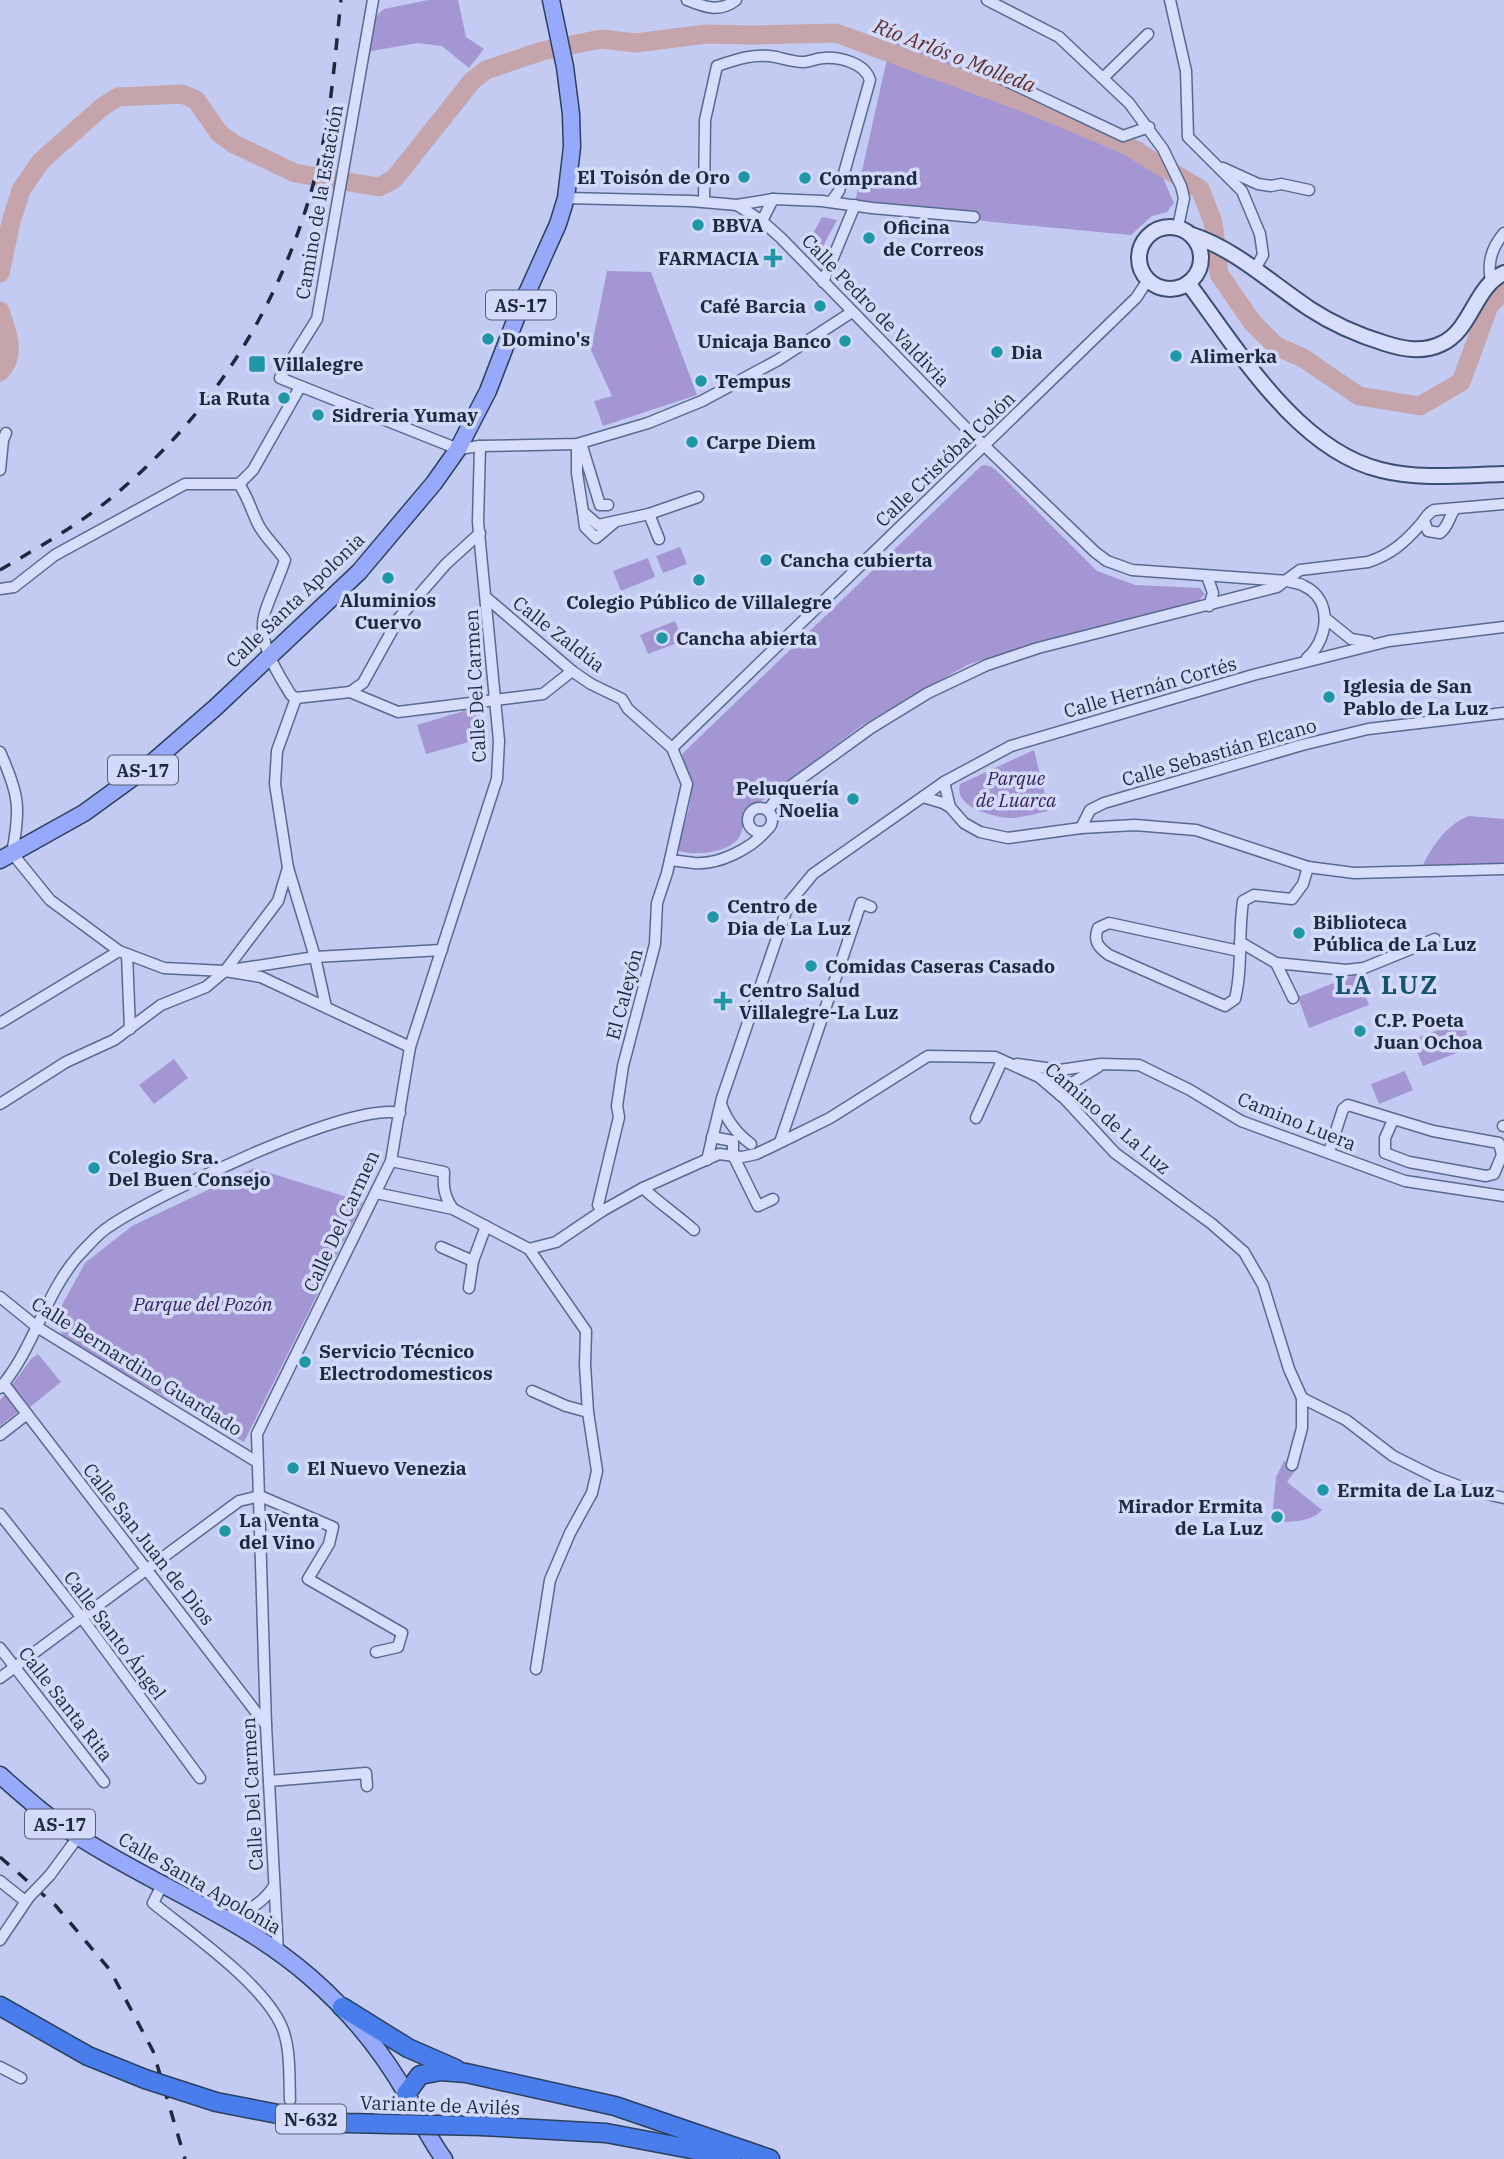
<svg xmlns="http://www.w3.org/2000/svg" width="1504" height="2159" font-family="'IBM Plex Serif',serif">
<style>
.green{fill:#a495d3}
.lines{fill:none;stroke-linecap:round;stroke-linejoin:round}
.river{stroke:#c5a5ab;stroke-width:19}
.street-casing{stroke:#576a90;stroke-width:13}
.secondary-casing{stroke:#3a4f72;stroke-width:18}
.primary-casing{stroke:#2b405d;stroke-width:19}
.highway-casing{stroke:#2b405d;stroke-width:21}
.street{stroke:#d7defc;stroke-width:10}
.secondary{stroke:#d7defc;stroke-width:14}
.primary{stroke:#96a9fa;stroke-width:16}
.highway{stroke:#4a7dec;stroke-width:18}
.rail{stroke:#1d2a3e;stroke-width:3.5;stroke-dasharray:12 12;stroke-linecap:butt}
.street-bridge-casing{stroke:#576a90;stroke-width:13;stroke-linecap:butt}
.highway-bridge-casing{stroke:#2b405d;stroke-width:21;stroke-linecap:butt}
.street-bridge{stroke:#d7defc;stroke-width:10}
.highway-bridge{stroke:#4a7dec;stroke-width:18}
.poi-dot{fill:#1f97a6;stroke:#d3daf9;stroke-width:2.5}
.labels{text-anchor:middle;dominant-baseline:central;stroke-width:7;stroke-linejoin:round;paint-order:stroke}
.shield{fill:#d3daf9;stroke:#545f76;stroke-width:2}
.shield-label{font-size:18px;font-weight:bold;fill:#1d2a3e}
.poi-label{font-size:19px;font-weight:bold;fill:#1d2a3e;stroke:#d3daf9;text-anchor:start}
.street-label{font-size:19px;fill:#1d2a3e;stroke:#d3daf9}
.park-label{font-size:19px;font-style:italic;fill:#37215d;stroke:#d3daf9}
.water-label{font-size:21px;font-style:italic;fill:#5f2d2a;stroke:#d3daf9}
.district-label{font-size:26px;font-weight:bold;letter-spacing:2px;fill:#175270;stroke:#d3daf9}
</style>
<rect width="100%" height="100%" fill="#c3cbf3"/>
<g class="green">
<path d="M428,0H458L466,37L484,49L469,68L442,46L417,43L366,52L375,17L384,9Z"/>
<path d="M892,37L1143,143L1156,162L1174,203L1167,212L1152,216L1131,235L992,222L855,202Z"/>
<path d="M822,217L837,220L821,250L811,243L810,239Z"/>
<path d="M607,271L651,272L697,395L603,426L594,401L612,396L591,350Z"/>
<path d="M985,465L992,467L999,473L1097,571L1135,585L1200,588L1205,594L1196,603L1039,642L967,665L861,726L759,803C755,806 749,810 746,814C742,822 744,833 737,840C725,853 695,856 679,851L676,846C681,829 692,809 691,791C691,778 679,766 683,753L981,466Z"/>
<path d="M680,547L687,564L663,573L656,556Z"/>
<path d="M648,558L655,577L621,591L613,571Z"/>
<path d="M675,621L683,641L648,654L640,635Z"/>
<path d="M474,708L483,738L426,754L417,725Z"/>
<path d="M1034,750L1049,811C1037,813 1022,818 1010,818C993,817 953,807 960,784Z"/>
<path d="M1469,816L1504,819V869L1419,873C1429,850 1446,824 1469,816Z"/>
<path d="M1357,974L1369,1005L1309,1028L1298,997Z"/>
<path d="M1462,1021L1472,1047L1423,1066L1412,1040Z"/>
<path d="M174,1059L188,1078L154,1104L139,1085Z"/>
<path d="M1405,1071L1413,1090L1379,1104L1371,1084Z"/>
<path d="M254,1168L363,1202L244,1442L64,1339L55,1318L85,1263L132,1226Z"/>
<path d="M38,1354L61,1382L30,1407L12,1385L31,1359Z"/>
<path d="M7,1393L20,1410L0,1426V1400Z"/>
<path d="M1284,1461L1297,1468L1287,1482L1322,1510C1312,1522 1291,1522 1276,1522L1272,1520L1276,1477Z"/>
</g>
<g class="lines">
<g class="river">
<path d="M0,273L11,222L21,190L41,161L102,107L118,97L182,94L196,100L219,133L234,144L295,173L379,187L394,179L472,81L486,70L542,51L601,39L636,43L706,34L752,35L836,33L1039,108L1124,144L1200,189L1213,222L1219,274L1252,322L1276,346L1303,358L1359,396L1420,406L1461,382L1489,306L1504,290"/>
<path d="M0,311C7,332 17,354 0,372"/>
</g>
<defs>
<g id="street">
<path d="M373,0L317,319L280,378L458,449L480,446L577,444L648,423L702,401L778,360L852,312"/>
<path d="M687,0C704,7 720,13 736,0"/>
<path d="M987,0L1059,37L1129,103L1163,149L1181,186L1184,198L1178,227"/>
<path d="M1170,0L1186,71L1188,137L1242,191L1260,234L1263,255L1255,269"/>
<path d="M994,75L1123,136L1149,127"/>
<path d="M1103,78L1148,34"/>
<path d="M1223,168L1258,184L1271,186L1281,184L1309,190"/>
<path d="M566,198L691,201L737,205L773,199L822,201L872,208L974,217"/>
<path d="M704,202L705,120L717,66C737,59 754,53 776,57C785,59 793,62 803,62C810,62 817,58 824,58C840,57 865,63 870,80L839,191L831,202"/>
<path d="M737,205L762,221L781,238L967,429L1095,552L1107,561L1132,570L1288,581C1293,583 1300,583 1304,586C1334,600 1328,640 1307,658"/>
<path d="M762,221L773,199"/>
<path d="M1491,280C1487,263 1492,247 1504,233"/>
<path d="M823,282L855,205"/>
<path d="M581,443L600,505H608"/>
<path d="M577,444V473L583,512L598,525L649,514L698,497"/>
<path d="M0,470L3,440L6,433"/>
<path d="M239,484C248,497 251,510 258,524C263,535 277,548 285,560C279,578 271,594 265,612C256,641 277,672 291,695L296,698"/>
<path d="M583,512L585,527L596,538L615,522"/>
<path d="M649,514L659,539"/>
<path d="M1424,521L1428,531L1440,533C1448,527 1449,518 1454,510"/>
<path d="M1207,576L1213,593L1209,606"/>
<path d="M0,589L14,587L55,555L185,484H239L253,470L300,387"/>
<path d="M488,599L572,671L591,684L622,699L628,709L672,748L687,784L667,873L657,903L655,944L623,1066L617,1106L619,1117L598,1205L602,1211"/>
<path d="M1325,618L1351,639L1369,642"/>
<path d="M350,692L363,683L399,618L446,564L480,533"/>
<path d="M296,698L350,692L398,712L543,694L572,671"/>
<path d="M672,748L1136,298L1148,280"/>
<path d="M0,752C19,794 21,808 12,853L50,900L119,951L164,968L225,971L261,977L410,1047"/>
<path d="M944,782L950,807L964,823L980,832L1008,838L1081,828L1135,825L1196,830L1308,867L1354,873L1504,869"/>
<path d="M923,797L943,803L950,807"/>
<circle cx="760" cy="820" r="12"/>
<path d="M768,810L781,793L871,728L928,693L987,665L1038,648L1277,587L1300,570L1368,562C1390,555 1404,543 1419,526C1425,520 1426,514 1434,510L1504,504"/>
<path d="M1081,828L1090,810L1104,803L1302,745L1368,729L1504,713"/>
<path d="M670,860C678,861 686,862 694,863C719,865 750,849 766,831"/>
<path d="M288,868L315,957L326,1007"/>
<path d="M1240,942L1276,963L1346,970L1364,968L1435,939"/>
<path d="M1239,951L1109,923L1098,928C1093,941 1098,947 1109,955L1225,1006L1235,999C1243,967 1238,934 1243,901L1254,895L1292,899L1303,884L1308,867"/>
<path d="M127,954L130,1029"/>
<path d="M1276,963L1293,998"/>
<path d="M225,971L278,901L288,868L275,784L277,751L296,698"/>
<path d="M0,1023L119,951"/>
<path d="M1017,1064L1060,1070L1101,1064L1139,1065L1190,1090L1241,1121L1405,1181L1504,1196"/>
<path d="M1060,1095L1067,1086L1098,1067"/>
<path d="M0,1104L66,1062L114,1040L161,1005L206,987L225,971L315,957L442,950"/>
<path d="M721,1104C727,1121 737,1134 751,1144"/>
<path d="M976,1118L1002,1061"/>
<path d="M1503,1126H1504"/>
<path d="M712,1137L733,1141V1155L758,1206L773,1199"/>
<path d="M780,1142L861,903L871,907"/>
<path d="M1329,1152L1343,1109L1348,1105L1433,1131L1499,1143L1502,1155L1494,1174L1486,1176L1409,1162L1385,1153V1138L1393,1120"/>
<path d="M707,1160L722,1098L789,903L813,874L944,782L1011,746L1253,675L1389,641L1504,627"/>
<path d="M391,1161L444,1172C443,1187 444,1196 453,1209"/>
<path d="M643,1188C659,1203 677,1215 694,1230"/>
<path d="M376,1193L453,1209L529,1249L586,1331L585,1365L588,1412L597,1471L592,1493L570,1533L550,1580L536,1669"/>
<path d="M441,1247L473,1261"/>
<path d="M529,1249L556,1242L602,1211L643,1188L719,1154L742,1157L756,1154L771,1147L830,1118L928,1056L995,1057L1039,1077L1065,1099L1115,1153L1212,1224L1244,1252L1263,1285L1289,1369L1302,1398V1428L1292,1465"/>
<path d="M469,1288L473,1261L486,1226"/>
<path d="M0,1297L37,1327L257,1462"/>
<path d="M4,1384L266,1725"/>
<path d="M0,1388C34,1349 45,1293 79,1255C88,1246 98,1233 110,1226C156,1195 350,1101 400,1113"/>
<path d="M532,1391L566,1406L588,1412"/>
<path d="M1302,1398L1346,1420L1393,1456L1433,1476L1469,1490L1504,1498"/>
<path d="M0,1435L27,1414"/>
<path d="M0,1514L82,1618L200,1778"/>
<path d="M0,1648L104,1782"/>
<path d="M0,1678L239,1501L260,1496L333,1527L329,1544L308,1579L402,1633L398,1647L376,1652"/>
<path d="M269,1781L366,1773L367,1786"/>
<path d="M50,1875L78,1837"/>
<path d="M0,1881L25,1901"/>
<path d="M162,1885L153,1903C190,1933 261,1982 281,2025C291,2046 289,2076 290,2100"/>
<path d="M227,1918C247,1912 262,1904 274,1886"/>
<path d="M0,1940L29,1897"/>
<path d="M278,1952L266,1725L257,1434L391,1161L410,1047L497,779L499,741L478,522L480,446"/>
<path d="M0,2067L21,2078"/>
</g>
<g id="secondary">
<circle cx="1170" cy="258" r="31"/>
<path d="M1192,235C1237,250 1272,284 1310,309C1333,324 1358,335 1384,343C1403,349 1422,353 1441,344C1472,330 1474,287 1504,273"/>
<path d="M1188,283C1237,348 1297,450 1381,470C1420,480 1464,475 1504,474"/>
</g>
<g id="primary">
<path d="M0,860L84,813L146,768L216,707L359,572L434,483L458,449L488,391L518,313L558,224L566,198L572,147L571,114L565,67L551,0"/>
<path d="M0,1775C25,1797 50,1820 79,1837C155,1886 241,1917 310,1977C348,2010 382,2051 407,2095C419,2117 429,2139 444,2159"/>
</g>
<g id="highway">
<path d="M0,2006L88,2056L145,2079"/>
<path d="M342,2007L408,2048L456,2069"/>
<path d="M406,2094L420,2075L441,2071L466,2073L615,2106L770,2159"/>
<path d="M482,2126L606,2133L691,2149L731,2159"/>
</g>
</defs>
<use href="#street" class="street-casing"/>
<use href="#secondary" class="secondary-casing"/>
<use href="#primary" class="primary-casing"/>
<use href="#highway" class="highway-casing"/>
<use href="#street" class="street"/>
<use href="#secondary" class="secondary"/>
<use href="#primary" class="primary"/>
<use href="#highway" class="highway"/>
<g class="rail">
<path d="M0,570C37,548 77,526 111,498C231,400 305,264 329,110C334,74 337,37 341,0"/>
<path d="M0,1857L56,1906L110,1970L153,2051L185,2159"/>
</g>
<defs>
<path id="street-bridge" d="M29,1897L50,1875"/>
<path id="highway-bridge" d="M145,2079L216,2102L278,2114L346,2123L482,2126"/>
</defs>
<use href="#street-bridge" class="street-bridge-casing"/>
<use href="#highway-bridge" class="highway-bridge-casing"/>
<use href="#street-bridge" class="street-bridge"/>
<use href="#highway-bridge" class="highway-bridge"/>
</g>
<g class="poi-dot">
<circle cx="744" cy="177" r="7"/>
<circle cx="805" cy="178" r="7"/>
<circle cx="698" cy="225" r="7"/>
<circle cx="869" cy="238" r="7"/>
<path d="M769.5 247.5h7v7h7v7h-7v7h-7v-7h-7v-7h7z"/>
<circle cx="820" cy="306" r="7"/>
<circle cx="488" cy="339" r="7"/>
<circle cx="845" cy="341" r="7"/>
<circle cx="997" cy="352" r="7"/>
<circle cx="1176" cy="356" r="7"/>
<rect x="248" y="355" width="18" height="18" rx="3.5"/>
<circle cx="701" cy="381" r="7"/>
<circle cx="284" cy="398" r="7"/>
<circle cx="318" cy="415" r="7"/>
<circle cx="692" cy="442" r="7"/>
<circle cx="766" cy="560" r="7"/>
<circle cx="388" cy="578" r="7"/>
<circle cx="699" cy="580" r="7"/>
<circle cx="662" cy="638" r="7"/>
<circle cx="1329" cy="697" r="7"/>
<circle cx="853" cy="799" r="7"/>
<circle cx="713" cy="917" r="7"/>
<circle cx="1299" cy="933" r="7"/>
<circle cx="811" cy="966" r="7"/>
<path d="M719.5 990.5h7v7h7v7h-7v7h-7v-7h-7v-7h7z"/>
<circle cx="1360" cy="1031" r="7"/>
<circle cx="94" cy="1168" r="7"/>
<circle cx="305" cy="1362" r="7"/>
<circle cx="293" cy="1468" r="7"/>
<circle cx="1323" cy="1490" r="7"/>
<circle cx="1277" cy="1517" r="7"/>
<circle cx="225" cy="1531" r="7"/>
</g>
<g class="labels">
<g class="shield">
<rect x="486" y="290.5" width="70" height="29" rx="5"/>
<rect x="108" y="755.5" width="70" height="29" rx="5"/>
<rect x="25" y="1809.5" width="70" height="29" rx="5"/>
<rect x="276" y="2104.5" width="70" height="29" rx="5"/>
</g>
<g class="shield-label">
<text x="521" y="305">AS-17</text>
<text x="143" y="770">AS-17</text>
<text x="60" y="1824">AS-17</text>
<text x="311" y="2119">N-632</text>
</g>
<g class="poi-label">
<text x="730" y="177" text-anchor="end">El Toisón de Oro</text>
<text x="819" y="178">Comprand</text>
<text x="712" y="225">BBVA</text>
<text x="883" y="227">Oficina<tspan x="883" dy="22">de Correos</tspan></text>
<text x="759" y="258" text-anchor="end">FARMACIA</text>
<text x="806" y="306" text-anchor="end">Café Barcia</text>
<text x="502" y="339">Domino's</text>
<text x="831" y="341" text-anchor="end">Unicaja Banco</text>
<text x="1011" y="352">Dia</text>
<text x="1190" y="356">Alimerka</text>
<text x="273" y="364">Villalegre</text>
<text x="715" y="381">Tempus</text>
<text x="270" y="398" text-anchor="end">La Ruta</text>
<text x="332" y="415">Sidreria Yumay</text>
<text x="706" y="442">Carpe Diem</text>
<text x="780" y="560">Cancha cubierta</text>
<text x="388" y="600" text-anchor="middle">Aluminios<tspan x="388" dy="22">Cuervo</tspan></text>
<text x="699" y="602" text-anchor="middle">Colegio Público de Villalegre</text>
<text x="676" y="638">Cancha abierta</text>
<text x="1343" y="686">Iglesia de San<tspan x="1343" dy="22">Pablo de La Luz</tspan></text>
<text x="839" y="788" text-anchor="end">Peluquería<tspan x="839" dy="22">Noelia</tspan></text>
<text x="727" y="906">Centro de<tspan x="727" dy="22">Dia de La Luz</tspan></text>
<text x="1313" y="922">Biblioteca<tspan x="1313" dy="22">Pública de La Luz</tspan></text>
<text x="825" y="966">Comidas Caseras Casado</text>
<text x="739" y="990">Centro Salud<tspan x="739" dy="22">Villalegre-La Luz</tspan></text>
<text x="1374" y="1020">C.P. Poeta<tspan x="1374" dy="22">Juan Ochoa</tspan></text>
<text x="108" y="1157">Colegio Sra.<tspan x="108" dy="22">Del Buen Consejo</tspan></text>
<text x="319" y="1351">Servicio Técnico<tspan x="319" dy="22">Electrodomesticos</tspan></text>
<text x="307" y="1468">El Nuevo Venezia</text>
<text x="1337" y="1490">Ermita de La Luz</text>
<text x="1263" y="1506" text-anchor="end">Mirador Ermita<tspan x="1263" dy="22">de La Luz</tspan></text>
<text x="239" y="1520">La Venta<tspan x="239" dy="22">del Vino</tspan></text>
</g>
<g class="street-label">
<text transform="translate(319 202) rotate(-80)">Camino de la Estación</text>
<text transform="translate(876 310) rotate(46)">Calle Pedro de Valdivia</text>
<text transform="translate(945 459) rotate(-44)">Calle Cristóbal Colón</text>
<text transform="translate(295 600) rotate(-44)">Calle Santa Apolonia</text>
<text transform="translate(559 634) rotate(38)">Calle Zaldúa</text>
<text transform="translate(475 686) rotate(-93)">Calle Del Carmen</text>
<text transform="translate(1150 687) rotate(-16)">Calle Hernán Cortés</text>
<text transform="translate(1219 752) rotate(-16)">Calle Sebastián Elcano</text>
<text transform="translate(624 994) rotate(-75)">El Caleyón</text>
<text transform="translate(1108 1118) rotate(41)">Camino de La Luz</text>
<text transform="translate(1297 1121) rotate(22)">Camino Luera</text>
<text transform="translate(341 1221) rotate(-65)">Calle Del Carmen</text>
<text transform="translate(137 1366) rotate(32)">Calle Bernardino Guardado</text>
<text transform="translate(149 1544) rotate(52)">Calle San Juan de Dios</text>
<text transform="translate(115 1635) rotate(53)">Calle Santo Ángel</text>
<text transform="translate(66 1704) rotate(52)">Calle Santa Rita</text>
<text transform="translate(252 1794) rotate(-93)">Calle Del Carmen</text>
<text transform="translate(200 1883) rotate(30)">Calle Santa Apolonia</text>
<text transform="translate(440 2105) rotate(2)">Variante de Avilés</text>
</g>
<g class="park-label">
<text x="1016" y="778">Parque<tspan x="1016" dy="22">de Luarca</tspan></text>
<text x="203" y="1304">Parque del Pozón</text>
</g>
<g class="water-label">
<text transform="translate(955 55) rotate(21)">Río Arlós o Molleda</text>
</g>
<g class="district-label">
<text x="1387" y="984">LA LUZ</text>
</g>
</g>
</svg>
